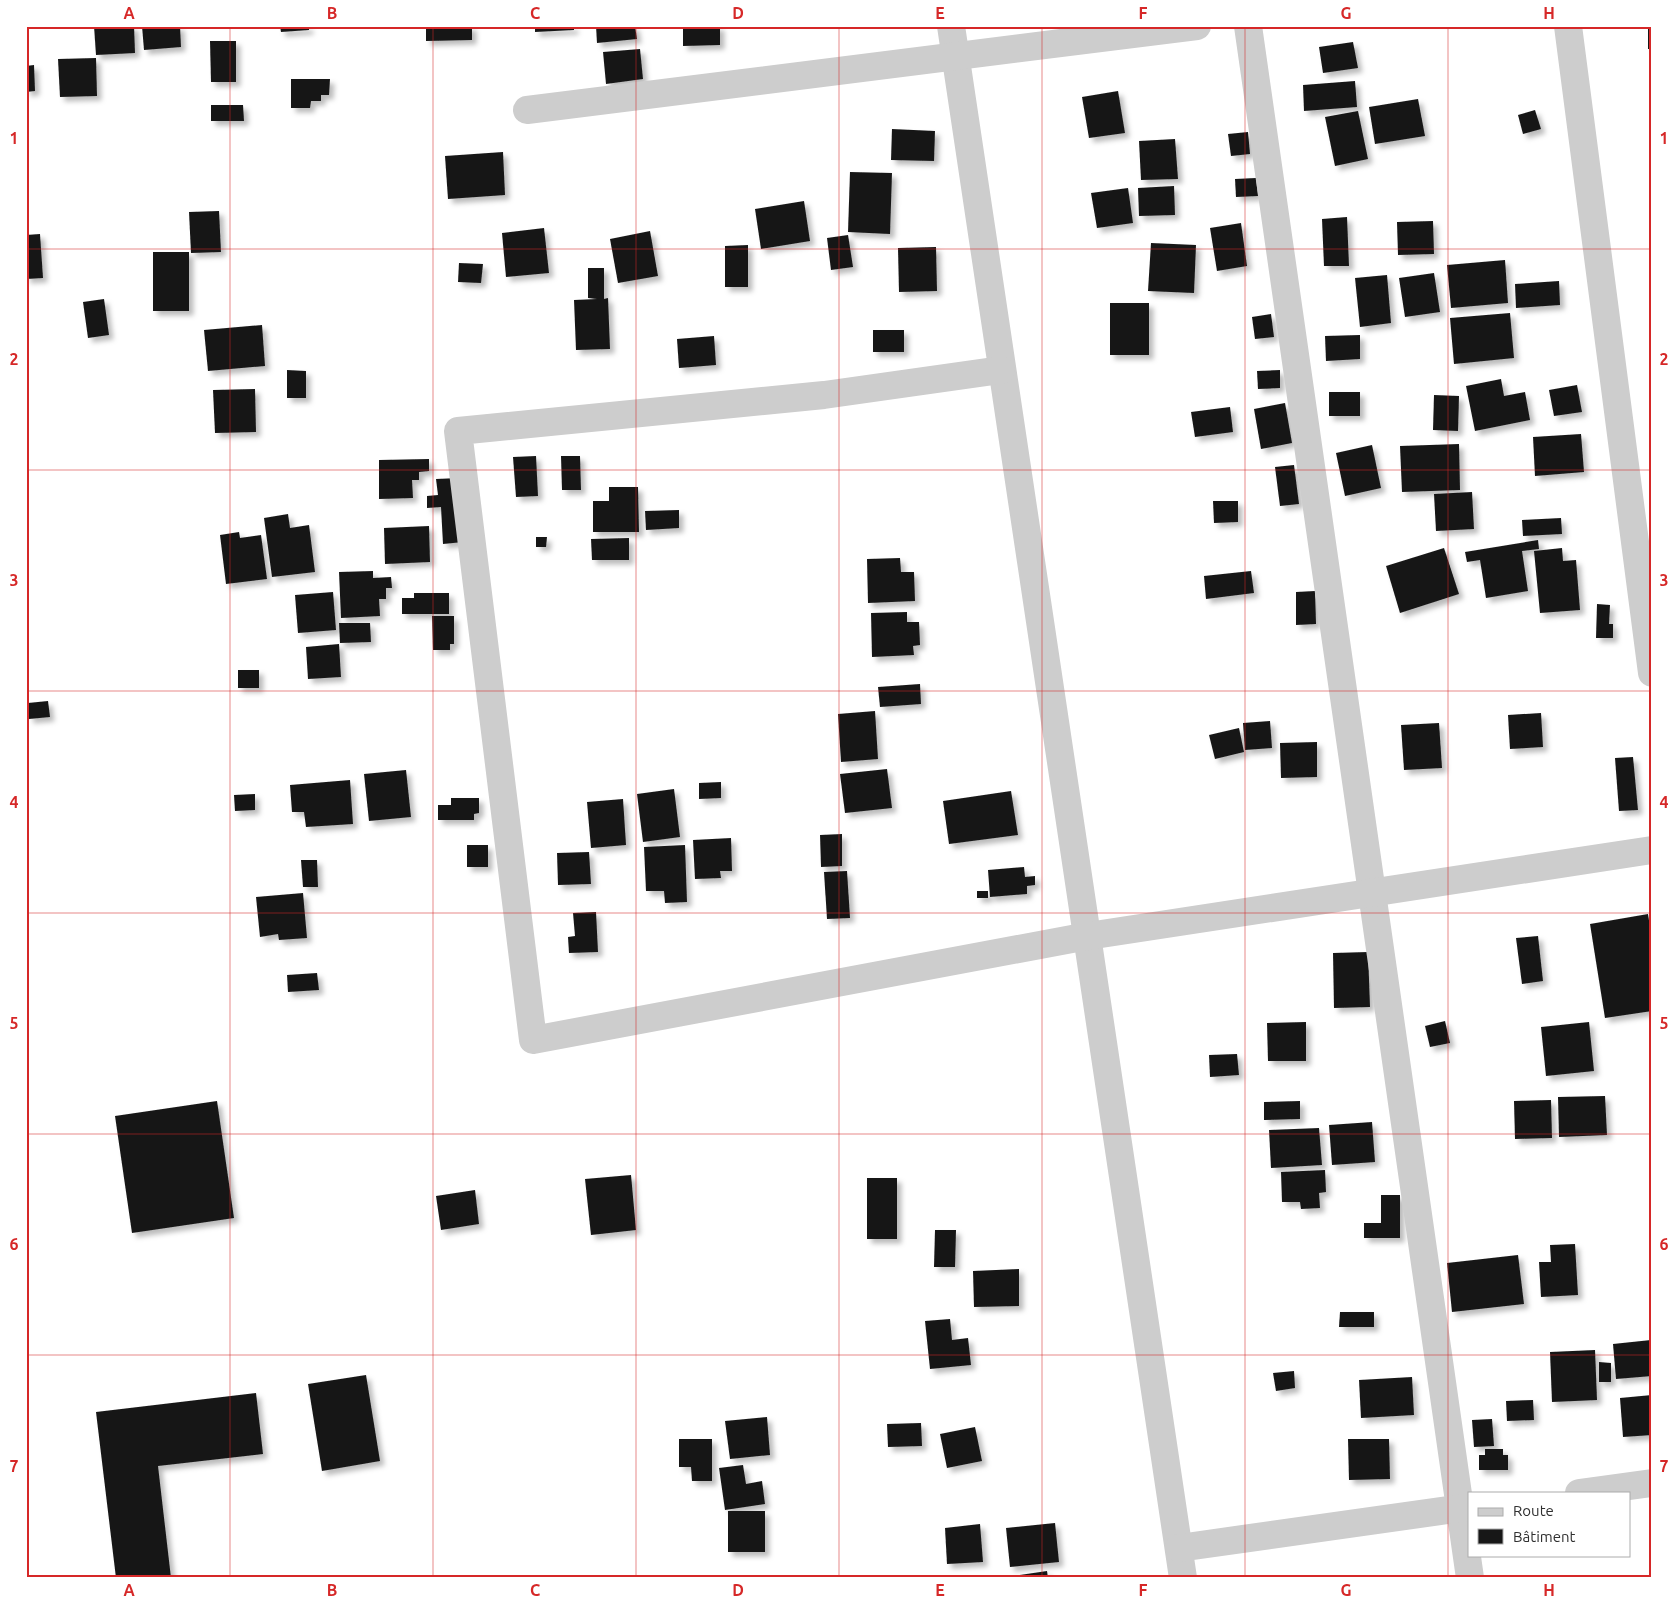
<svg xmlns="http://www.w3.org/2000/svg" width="1678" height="1604" font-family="Ubuntu,sans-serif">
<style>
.building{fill:#171717;filter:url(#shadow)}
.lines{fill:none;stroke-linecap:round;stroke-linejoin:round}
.street{stroke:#cdcdcd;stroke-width:28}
.grid{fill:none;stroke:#d62828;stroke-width:1;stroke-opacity:0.55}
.neatline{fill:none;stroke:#d62828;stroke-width:2}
.grid-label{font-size:16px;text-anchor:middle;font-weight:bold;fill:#d62828}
</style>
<defs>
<filter id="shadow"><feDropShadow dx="4.5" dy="4.5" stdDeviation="2.5" flood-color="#0004"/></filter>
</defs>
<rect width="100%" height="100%" fill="#fff"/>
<g class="building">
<path d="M94,26H134L135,53L96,55Z"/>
<path d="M142,26H180L181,47L144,50Z"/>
<path d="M280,26H309V30L281,32Z"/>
<path d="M426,26H472V40L426,41Z"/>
<path d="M535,26H574V30L535,32Z"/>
<path d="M596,26H635L637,39L597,43Z"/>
<path d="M683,26H720V45L683,46Z"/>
<rect x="1648" y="26" width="4" height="23"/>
<path d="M210,41H236V82H211Z"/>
<path d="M1353,42L1358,68L1323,73L1319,47Z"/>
<path d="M640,49L643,79L606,84L603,52Z"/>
<path d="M96,58L97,96L60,97L58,59Z"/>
<path d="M34,65L35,91L26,92V66Z"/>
<path d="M291,79H330L329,95H321V101H311L310,108H291Z"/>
<path d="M1355,81L1357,107L1304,111L1303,85Z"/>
<path d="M1118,91L1125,133L1089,138L1082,97Z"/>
<path d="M1418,99L1425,136L1375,144L1369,107Z"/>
<path d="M211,105H243L244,121H211Z"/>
<path d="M1535,110L1541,129L1523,134L1518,115Z"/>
<path d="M1358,111L1368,159L1335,166L1325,117Z"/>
<path d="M892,129L935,131L934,161L891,160Z"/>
<path d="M1248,132L1250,154L1231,156L1228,134Z"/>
<path d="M1175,139L1178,179L1141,180L1139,141Z"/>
<path d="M503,152L505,195L448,199L445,156Z"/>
<path d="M850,172L892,173L890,234L848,232Z"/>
<path d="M1256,178L1258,196L1236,197L1235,179Z"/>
<path d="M1174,186L1175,215L1139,216L1138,188Z"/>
<path d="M1128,188L1133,223L1097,228L1091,193Z"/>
<path d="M804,201L810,241L761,249L755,209Z"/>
<path d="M219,211L221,252L191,253L189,212Z"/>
<path d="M1347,217L1349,266H1324L1322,219Z"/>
<path d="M1433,221L1434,254L1398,255L1397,222Z"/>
<path d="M1241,223L1247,266L1217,271L1210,228Z"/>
<path d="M544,228L549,273L506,277L502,233Z"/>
<path d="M650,231L658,276L618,283L610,239Z"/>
<path d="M40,234L43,278L26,279V235Z"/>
<path d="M848,235L853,267L831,270L827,238Z"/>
<path d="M1151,243L1196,245L1194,293L1148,291Z"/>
<path d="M748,245V287H725V246Z"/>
<path d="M936,247L937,291L899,292L898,248Z"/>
<rect x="153" y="252" width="36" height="59"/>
<path d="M1505,260L1508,303L1451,308L1447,265Z"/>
<path d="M459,263L483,264L481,283L458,282Z"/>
<path d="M588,268H604V299L608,298L610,349L576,350L574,300L597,299L588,298Z"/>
<path d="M1434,273L1440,312L1405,317L1399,278Z"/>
<path d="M1387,275L1391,323L1360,327L1355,278Z"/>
<path d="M1559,281L1560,305L1516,308L1515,284Z"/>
<path d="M104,299L109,335L88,338L83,302Z"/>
<rect x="1110" y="303" width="39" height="52"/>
<path d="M1510,313L1514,358L1454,364L1450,318Z"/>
<path d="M1271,314L1274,337L1255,339L1252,317Z"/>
<path d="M262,325L265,366L208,371L204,330Z"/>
<rect x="873" y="330" width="31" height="22"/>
<path d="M1360,335V359L1326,361L1325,336Z"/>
<path d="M714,336L716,365L679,368L677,339Z"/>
<path d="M287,370L306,371V398H287Z"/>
<path d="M1280,370V388L1258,389L1257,371Z"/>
<path d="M1501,379L1504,396L1525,392L1530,420L1475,431L1466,386Z"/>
<path d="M1577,385L1582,412L1554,416L1549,390Z"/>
<path d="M255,389L256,432L215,433L213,390Z"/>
<rect x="1329" y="392" width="31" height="24"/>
<path d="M1434,395L1459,396L1458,431L1433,430Z"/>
<path d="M1285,403L1292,443L1261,449L1254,409Z"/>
<path d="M1230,407L1233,432L1195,437L1191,412Z"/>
<path d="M1581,434L1584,472L1535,476L1533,437Z"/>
<path d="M1459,444L1460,490L1402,492L1400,446Z"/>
<path d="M1372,445L1381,488L1345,496L1336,453Z"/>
<path d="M536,456L538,496L516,497L513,457Z"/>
<path d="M561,456H580L581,490H562Z"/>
<path d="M429,459V471L419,472V480H412L413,498L379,499V460Z"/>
<path d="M1294,465L1299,504L1280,506L1275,467Z"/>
<path d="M459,478L463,542L443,544L441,507L427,508V496L438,495L436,479Z"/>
<path d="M609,487H638L639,532H593V501H609Z"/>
<path d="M1472,492L1474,529L1436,531L1434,494Z"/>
<path d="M1213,501H1238V522L1214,523Z"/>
<path d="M679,510V528L646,530L645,511Z"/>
<path d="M288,514L290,528L309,525L315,572L272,577L264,518Z"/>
<path d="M1561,518L1562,534L1523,536L1522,520Z"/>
<path d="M429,526L430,562L385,564L384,528Z"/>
<path d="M239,532L240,538L261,535L267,579L226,584L220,535Z"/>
<path d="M536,537H547L546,547H536Z"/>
<path d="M629,538V560H592L591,539Z"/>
<path d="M1538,540L1539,549L1522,551L1528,591L1486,598L1480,560L1467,562L1465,552Z"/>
<path d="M1444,548L1459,594L1400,613L1386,566Z"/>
<path d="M1562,548L1563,561L1576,560L1580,610L1540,613L1534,551Z"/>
<path d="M900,558L901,572H914L915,601L868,603L867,559Z"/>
<path d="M373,571V578L391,577L392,588H386V599H379L380,616L341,618L339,572Z"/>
<path d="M1251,571L1254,593L1206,599L1204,576Z"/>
<path d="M1315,591L1316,624L1296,625V592Z"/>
<path d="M333,592L336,630L298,633L295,595Z"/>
<path d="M414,593H449V614H402V598H414Z"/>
<path d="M1597,604L1610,605L1609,624H1613V638H1596Z"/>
<path d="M907,612V622H919L920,645L913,646L914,655L872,657L871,613Z"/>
<path d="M432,616H454V644H450V650H433Z"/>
<path d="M339,623H370L371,642L340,643Z"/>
<path d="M339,644L341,677L308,679L306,647Z"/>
<rect x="238" y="670" width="21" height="18"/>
<path d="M920,684L921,704L880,707L878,687Z"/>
<path d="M48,701L50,717L29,719L28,703Z"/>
<path d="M875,711L878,759L841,762L838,714Z"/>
<path d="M1541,713L1543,747L1510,749L1508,715Z"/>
<path d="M1270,721L1272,748L1245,750L1243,723Z"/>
<path d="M1439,723L1442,768L1404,770L1401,725Z"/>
<path d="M1239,728L1244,752L1215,759L1209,735Z"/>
<path d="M1317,742V777L1281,778L1280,743Z"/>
<path d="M1633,757L1638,810L1619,811L1615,758Z"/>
<path d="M887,769L892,808L845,813L840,774Z"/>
<path d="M406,770L411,817L369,821L364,774Z"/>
<path d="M350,780L353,824L306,827L304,812H292L290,785Z"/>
<path d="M721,782V798L699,799V783Z"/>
<path d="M674,789L680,837L643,842L637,794Z"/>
<path d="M1011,791L1018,835L949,844L943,801Z"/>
<path d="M255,794V810L235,811L234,795Z"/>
<path d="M451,798H479V813L474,814V820H438V805H451Z"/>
<path d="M623,799L626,845L591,848L587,802Z"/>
<path d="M842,834V866L821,867L820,835Z"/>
<path d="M731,838L732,871H720L721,878L695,879L693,840Z"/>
<rect x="467" y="845" width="21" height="22"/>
<path d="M685,845L687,902L665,903L664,891H646L644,847Z"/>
<path d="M589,852L591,884L558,885L557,853Z"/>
<path d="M301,860H317L318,887H303Z"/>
<path d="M1024,867L1025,877L1035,876V885L1027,886V894L990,897L988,870Z"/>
<path d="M847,871L850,918L827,919L824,872Z"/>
<rect x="977" y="891" width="11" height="7"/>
<path d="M303,893L307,938L279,940L278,934L260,937L256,897Z"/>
<path d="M596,912L598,952L569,953L568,937L575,936L573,913Z"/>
<path d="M1648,914L1652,940V1011L1605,1018L1590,924Z"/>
<path d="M1538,936L1543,981L1522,984L1516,938Z"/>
<path d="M1368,952L1370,1007L1334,1008L1333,953Z"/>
<path d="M317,973L319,990L288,992L287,975Z"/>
<path d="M1445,1021L1450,1043L1430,1047L1425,1026Z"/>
<path d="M1306,1022V1061H1268L1267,1023Z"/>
<path d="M1589,1022L1594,1071L1546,1076L1541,1027Z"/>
<path d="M1237,1054L1239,1075L1210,1077L1209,1055Z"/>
<path d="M1605,1096L1607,1135L1559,1137L1558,1097Z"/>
<path d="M1551,1100L1552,1138L1515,1139L1514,1101Z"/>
<path d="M217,1101L234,1218L132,1233L115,1116Z"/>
<path d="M1300,1101V1119L1264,1120V1102Z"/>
<path d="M1372,1122L1375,1162L1332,1165L1329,1125Z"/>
<path d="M1319,1128L1322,1165L1271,1168L1269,1130Z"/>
<path d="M1325,1170L1326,1192L1319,1193L1320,1208L1301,1209L1300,1202H1282L1281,1172Z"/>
<path d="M631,1175L636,1230L591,1235L585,1179Z"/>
<rect x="867" y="1178" width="30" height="61"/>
<path d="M475,1190L479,1224L441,1230L436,1196Z"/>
<path d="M1381,1195H1400V1238H1364V1223H1381Z"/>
<path d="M935,1230H956L955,1267H934Z"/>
<path d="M1575,1244L1578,1295L1541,1297L1539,1262H1551L1550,1245Z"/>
<path d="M1518,1255L1524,1304L1452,1312L1447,1263Z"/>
<path d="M1019,1269V1306L974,1307L973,1271Z"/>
<path d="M1340,1312H1374V1327H1339Z"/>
<path d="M950,1319L952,1340L968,1338L971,1365L930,1369L925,1321Z"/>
<path d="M1651,1340L1652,1376L1616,1379L1613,1344Z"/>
<path d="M1595,1350L1597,1400L1552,1402L1550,1352Z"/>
<path d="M1599,1362L1611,1363V1382H1599Z"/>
<path d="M1294,1371L1295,1388L1276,1391L1273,1373Z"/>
<path d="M366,1375L380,1461L322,1471L308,1384Z"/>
<path d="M1412,1377L1414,1415L1361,1418L1359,1380Z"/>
<path d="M256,1393L263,1454L158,1466L171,1578H116L96,1412Z"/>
<path d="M1652,1395V1435L1623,1437L1620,1398Z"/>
<path d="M1533,1400L1534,1420L1507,1421L1506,1401Z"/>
<path d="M767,1417L770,1455L730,1459L725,1421Z"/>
<path d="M1492,1419L1494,1446L1474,1447L1472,1420Z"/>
<path d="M921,1423L922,1446L888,1447L887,1424Z"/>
<path d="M975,1427L982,1461L947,1468L940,1434Z"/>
<path d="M679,1439H712V1481H692L691,1467H679Z"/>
<path d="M1348,1439H1389L1390,1479L1349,1480Z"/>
<path d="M1485,1449H1503V1455H1508V1470H1479V1455H1485Z"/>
<path d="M743,1465L746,1484L762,1481L765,1504L725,1510L719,1468Z"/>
<rect x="728" y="1511" width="37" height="41"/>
<path d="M1055,1523L1059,1562L1010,1567L1006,1528Z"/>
<path d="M980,1524L983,1562L947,1564L945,1528Z"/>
<path d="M1047,1571L1048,1578H1006V1577Z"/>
</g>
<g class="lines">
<g class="street">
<path d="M951,26L1183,1578"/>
<path d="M1248,26L1470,1578"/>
<path d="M1568,26L1652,673"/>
<path d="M527,110L1197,26"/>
<path d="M1001,370L824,395L458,431L533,1040L1088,936L1652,850"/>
<path d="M1579,1493L1652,1483"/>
<path d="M1179,1548L1469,1507"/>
</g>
</g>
<path class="grid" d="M230,26V1578M433,26V1578M636,26V1578M839,26V1578M1042,26V1578M1245,26V1578M1448,26V1578M26,249H1652M26,470H1652M26,691H1652M26,913H1652M26,1134H1652M26,1355H1652"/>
<rect width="1678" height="1604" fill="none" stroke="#ffffff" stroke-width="55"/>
<rect x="1468" y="1492" width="162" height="65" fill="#ffffff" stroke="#acacac"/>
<rect x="1478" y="1508" width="25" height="8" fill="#cdcdcd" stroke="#acacac"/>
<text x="1513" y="1516" font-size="15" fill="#303030">Route</text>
<rect x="1478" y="1529" width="25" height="15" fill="#171717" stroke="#acacac"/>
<text x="1513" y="1542" font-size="15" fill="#303030">Bâtiment</text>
<rect x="28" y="28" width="1622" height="1548" class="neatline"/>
<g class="grid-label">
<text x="129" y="19">A</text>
<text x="332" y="19">B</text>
<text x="535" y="19">C</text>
<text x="738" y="19">D</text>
<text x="940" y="19">E</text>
<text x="1143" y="19">F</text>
<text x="1346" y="19">G</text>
<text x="1549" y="19">H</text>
<text x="14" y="144">1</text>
<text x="1664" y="144">1</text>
<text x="14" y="365">2</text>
<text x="1664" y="365">2</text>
<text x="14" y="586">3</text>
<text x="1664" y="586">3</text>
<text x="14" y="808">4</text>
<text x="1664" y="808">4</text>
<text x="14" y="1029">5</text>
<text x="1664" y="1029">5</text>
<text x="14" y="1250">6</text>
<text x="1664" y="1250">6</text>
<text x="14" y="1472">7</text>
<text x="1664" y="1472">7</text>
<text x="129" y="1596">A</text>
<text x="332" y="1596">B</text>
<text x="535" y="1596">C</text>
<text x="738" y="1596">D</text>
<text x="940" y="1596">E</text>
<text x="1143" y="1596">F</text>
<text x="1346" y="1596">G</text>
<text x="1549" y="1596">H</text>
</g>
</svg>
